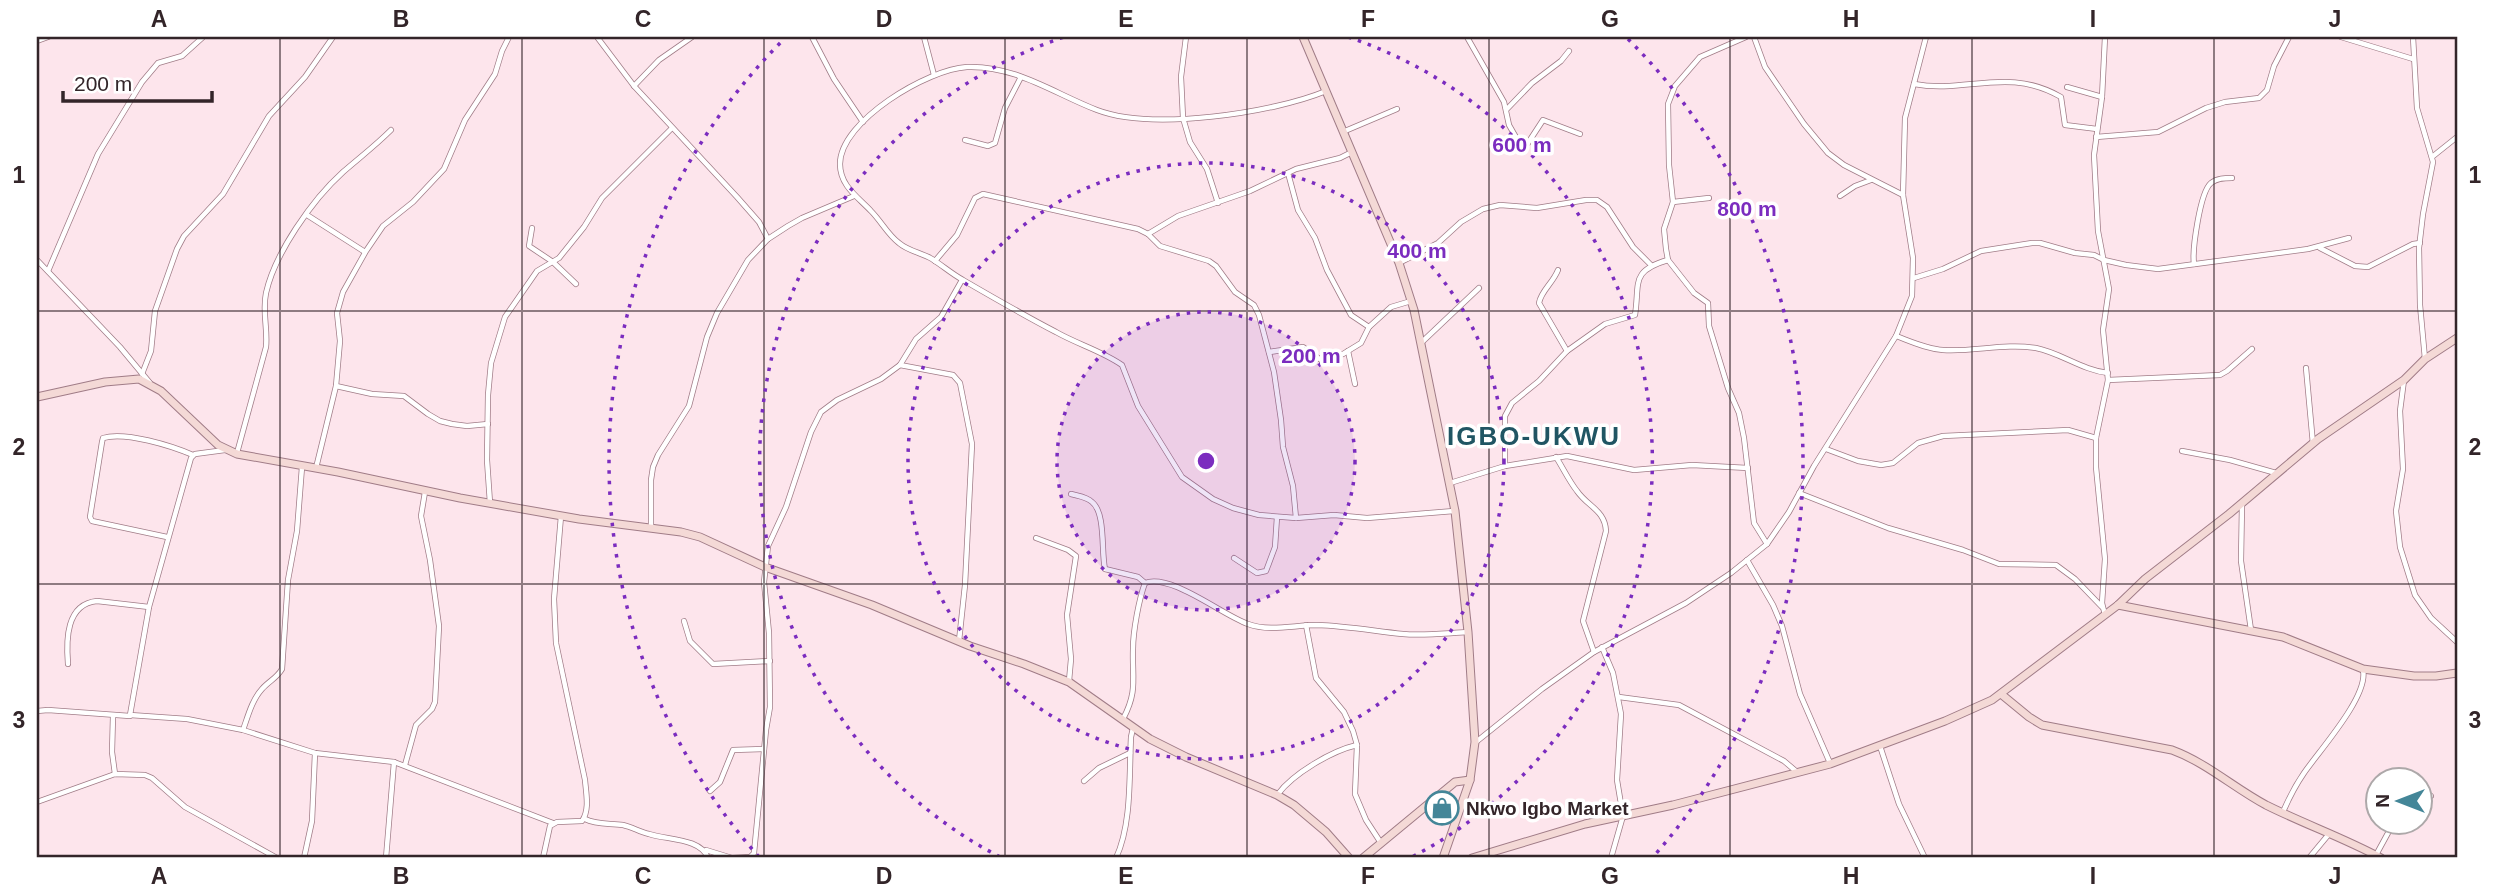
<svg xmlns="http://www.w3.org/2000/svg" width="2494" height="895" font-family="Arial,sans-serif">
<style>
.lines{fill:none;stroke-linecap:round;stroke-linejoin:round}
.street-casing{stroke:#a07c87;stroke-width:6}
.secondary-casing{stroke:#a07c87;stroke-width:9}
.street{stroke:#fff;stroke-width:4.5}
.secondary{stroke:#f4d9d6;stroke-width:7}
.grid{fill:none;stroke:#332529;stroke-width:2;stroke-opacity:0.55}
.ring{fill:none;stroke:#7b2cbf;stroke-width:3.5;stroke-dasharray:3.5 7}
.labels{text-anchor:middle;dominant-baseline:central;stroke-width:7;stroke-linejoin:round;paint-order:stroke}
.poi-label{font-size:19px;font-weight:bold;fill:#332529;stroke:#fff;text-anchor:start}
.district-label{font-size:26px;font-weight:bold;letter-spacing:2px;fill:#205563;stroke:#fff}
.centre{fill:#7b2cbf;stroke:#fff;stroke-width:3.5}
.ring-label{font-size:21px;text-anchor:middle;font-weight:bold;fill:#7b2cbf;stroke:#fff;stroke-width:7;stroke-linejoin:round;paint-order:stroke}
.neatline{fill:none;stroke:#332529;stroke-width:2.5}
.grid-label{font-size:23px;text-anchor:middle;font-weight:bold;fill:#332529}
</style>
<rect width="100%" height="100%" fill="#fde5ec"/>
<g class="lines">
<defs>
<g id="street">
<path d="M597,37L634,86L737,197L759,222L768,239"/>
<path d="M812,37L834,79L863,122"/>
<path d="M924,37L934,75"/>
<path d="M1186,37L1181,77L1183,118L1190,142L1207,169L1218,203"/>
<path d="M1467,37L1504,102L1509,125L1521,146L1528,143L1543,120L1580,134"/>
<path d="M1746,37L1700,57L1675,86L1668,104L1669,165L1673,202L1664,229L1666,249L1668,260L1694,293L1708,303L1709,326L1728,388L1739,413L1744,438L1754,523L1767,544"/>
<path d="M1754,37L1765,67L1804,124L1828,153L1844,165L1903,195"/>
<path d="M2341,37L2413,59"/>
<path d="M2413,37L2417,108L2433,162L2423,214L2419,248L2420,305L2425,359"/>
<path d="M37,41L48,37"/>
<path d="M1914,84C1967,94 2007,66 2061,97L2065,125L2097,129"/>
<path d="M634,86L659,60L692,37"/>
<path d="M2067,87L2102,97"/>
<path d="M1326,91C1273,113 1152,131 1097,110C1055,94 1015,65 967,67C928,69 840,121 840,164C840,186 858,197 871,211C881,221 888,235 899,243C908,251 922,253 932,259C943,266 952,274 963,280C994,298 1025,316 1056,332C1077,344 1102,351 1122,365L1138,406L1182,477L1213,499L1233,508L1259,515L1296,518L1334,515L1367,518L1454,511"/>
<path d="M1507,109L1532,83L1561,61L1569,51"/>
<path d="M1345,131L1397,109"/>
<path d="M2096,137L2158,132L2206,108L2225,102L2259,98L2267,90L2274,66L2289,37"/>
<path d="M965,140L988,146L995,143L1005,108L1021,77"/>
<path d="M2432,157L2457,137"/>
<path d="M1288,173L1298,210L1315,238L1327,270L1351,315L1369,327"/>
<path d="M1840,196L1855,186L1871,180"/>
<path d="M1673,202L1709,198"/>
<path d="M307,215L365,252"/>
<path d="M532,228L529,246L553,262L576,284"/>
<path d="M1148,234L1160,246L1209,261L1216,266L1235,292L1254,305L1259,315L1274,372L1281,420L1283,447L1293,486L1296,518"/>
<path d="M2320,248L2355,266L2368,267L2413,244L2420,243"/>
<path d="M37,260L120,347L150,383"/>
<path d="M935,261L957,235L975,198L983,194L1138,229L1148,234L1178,216L1250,191L1296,169L1340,158L1352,152"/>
<path d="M1399,263L1438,243L1461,222L1483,209L1500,205L1537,208L1586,200H1597L1607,207L1633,247L1651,265"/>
<path d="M2194,264C2192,250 2200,192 2211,183C2217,178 2225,178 2232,178"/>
<path d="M1558,270C1553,283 1541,291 1539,303L1567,351"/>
<path d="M48,271L98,154L142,82L158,63L182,56L203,37"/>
<path d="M1914,278L1943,269L1981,251L2032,243H2040L2075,253L2094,255L2104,260L2126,265L2158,269L2308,249L2349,238"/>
<path d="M1896,336C1912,342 1927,349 1943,350C1974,352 2005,343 2036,348C2061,353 2082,370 2108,373"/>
<path d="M1422,342L1479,288"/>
<path d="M1348,351L1355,384"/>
<path d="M1269,352L1303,347L1321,360L1343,354L1361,343L1369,327L1391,307L1411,301"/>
<path d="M900,365L953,375L960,383L972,444L965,585L959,641"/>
<path d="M2306,368L2313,444"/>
<path d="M142,374L151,351L155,311L177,249L184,236L223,194L269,116L305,77L333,37"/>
<path d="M2108,380L2220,375L2227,371L2252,349"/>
<path d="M2404,380L2400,411L2403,469L2396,511L2400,547L2415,595L2431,618L2457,642"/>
<path d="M336,386L372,394L404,396L428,414L440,421L452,424L467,426L488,424"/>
<path d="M1826,449L1858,461L1881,465L1893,463L1918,443L1943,436L2068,430L2096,438"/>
<path d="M225,450L195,454L191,458L149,607L130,715L187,719L243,730L315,753L394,762L553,823"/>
<path d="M2182,451L2230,460L2276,473"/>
<path d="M237,453L266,347C268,329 262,312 266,293C275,253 312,200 343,172C359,158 375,146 391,130"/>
<path d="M1556,457C1563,468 1569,481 1577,491C1588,507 1605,510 1606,531L1583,621L1594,652"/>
<path d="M1505,466V416L1512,403L1539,381L1567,351L1605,324L1635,315C1640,283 1630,271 1668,260"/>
<path d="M316,468L336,386L340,341L337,313L343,292L366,251L383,226L413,202L444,169L465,120L495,74L502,51L509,37"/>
<path d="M1450,483L1505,466L1567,456L1634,470L1692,465L1748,468"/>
<path d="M1799,493L1888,528L1963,550L1999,564L2056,565L2075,579L2102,607"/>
<path d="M1071,494C1078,496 1087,497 1092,502C1106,513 1101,552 1105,569L1138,577L1145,583C1171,573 1222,615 1248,624C1270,632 1294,625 1317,625C1346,626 1374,631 1403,634C1424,636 1447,633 1468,632"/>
<path d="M490,503L487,460L488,395L491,363L505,317L537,271L559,258L584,227L602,198L672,128"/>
<path d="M2242,504L2241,561L2251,630"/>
<path d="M651,528V480L653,467L658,455L689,406L707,337L717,313L748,260L768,239L788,226L802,218L854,196"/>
<path d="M167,537L92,521L90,517L102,442L103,438C125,431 172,446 193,455"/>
<path d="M1036,538L1068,550L1076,556L1067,615L1071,659L1069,681"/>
<path d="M1234,558L1257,573L1266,571L1275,547L1277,517"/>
<path d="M1747,560L1773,605L1782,626L1800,694L1830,763"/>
<path d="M2105,615L2102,603L2105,559L2096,467V438L2108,380L2103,330L2109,289L2098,231L2094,155L2102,97L2105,37"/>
<path d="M684,621L690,641L713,664L770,661"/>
<path d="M1306,625L1316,678L1344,712L1353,731L1357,745L1355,794L1366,820L1381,843"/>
<path d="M1602,647L1613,673L1621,714L1617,780L1623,816L1611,858"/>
<path d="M68,664C66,640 66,604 97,601L149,607"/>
<path d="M1619,697L1679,705L1784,761L1797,772"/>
<path d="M37,711L48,710L130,716"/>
<path d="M113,716L112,752L115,774"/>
<path d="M1123,719C1138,691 1132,678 1133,649C1133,631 1139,599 1145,583"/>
<path d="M243,730C248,716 252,700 262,689C269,681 277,678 282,669L288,580L297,531L302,467"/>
<path d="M1476,742L1542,689L1594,652L1686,603L1731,573L1767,544L1789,512L1814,466L1896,336L1912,296L1913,258L1903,195L1905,118L1926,37"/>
<path d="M1880,746L1899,804L1925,858"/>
<path d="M405,765L416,725L432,709L435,702L439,626L430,560L421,516L425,492"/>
<path d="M1084,781L1099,768L1130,753"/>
<path d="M710,791L720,782L733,750L764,749"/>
<path d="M1278,794C1293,774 1331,751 1357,745"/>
<path d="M2420,801L2431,796"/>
<path d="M37,802L115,774L145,775L152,778L185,807L277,858"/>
<path d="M2283,812C2289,798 2295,786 2304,773C2319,751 2369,696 2363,670"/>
<path d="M585,819C597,825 610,823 623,825C632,827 640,832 649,834C667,840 701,838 708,858"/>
<path d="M706,850L732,858"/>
<path d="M2376,855L2394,822"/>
<path d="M304,858L312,821L315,753"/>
<path d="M386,858L394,762"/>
<path d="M543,858L550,826L557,822L582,821C590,810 586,793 585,780L556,643L554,599L561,516"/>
<path d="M733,858L750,857L754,853L766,730L770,707L769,633L764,582L768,546L786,507L811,432L821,412L837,400L881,379L900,365L916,339L941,317L962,280"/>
<path d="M1116,858C1132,824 1129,775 1131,737L1133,728"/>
<path d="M2309,858L2329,834"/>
</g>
<g id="secondary">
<path d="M1303,37L1399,263L1414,310L1455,511L1468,632L1475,742L1470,780L1443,858"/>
<path d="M37,397L105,382L139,379L161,391L218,445L237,454L338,472L460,498L579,519L681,532L700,537L765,567L872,605L970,646L1024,664L1069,682L1150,739L1186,757L1277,795L1294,805L1326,832L1349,858"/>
<path d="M2118,605L2283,637L2363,669L2414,676H2436L2457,673"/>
<path d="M2001,694L2029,717L2042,725L2172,750C2207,763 2234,788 2266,805C2304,824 2344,838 2381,858"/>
<path d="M1363,858L1455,782L1470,780"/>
<path d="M1472,858L1585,824L1673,805L1830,764L1945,721L1992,700L2118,605L2145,579L2229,514L2318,439L2404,380L2425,359L2457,338"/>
</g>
</defs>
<use href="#street" class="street-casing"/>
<use href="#secondary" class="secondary-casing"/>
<use href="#street" class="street"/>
<use href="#secondary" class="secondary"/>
</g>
<path class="grid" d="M280,37V858M522,37V858M764,37V858M1005,37V858M1247,37V858M1489,37V858M1730,37V858M1972,37V858M2214,37V858M37,311H2457M37,584H2457"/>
<circle cx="1206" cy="461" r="149" fill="#7b2cbf" fill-opacity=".12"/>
<g class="ring">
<circle cx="1206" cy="461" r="149"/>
<circle cx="1206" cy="461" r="298"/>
<path d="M1000 857A447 447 0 0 1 1064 37M1348 37A447 447 0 0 1 1412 857"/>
<path d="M759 857A597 597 0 0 1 784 39M1628 39A597 597 0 0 1 1653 857"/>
</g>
<defs>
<symbol id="shop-ring" viewBox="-11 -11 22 22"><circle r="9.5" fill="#fff" stroke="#448698" stroke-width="1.5"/><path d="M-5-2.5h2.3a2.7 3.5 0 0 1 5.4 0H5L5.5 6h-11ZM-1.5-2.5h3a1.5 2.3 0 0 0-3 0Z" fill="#448698"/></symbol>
</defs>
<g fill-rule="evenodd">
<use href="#shop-ring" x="1423" y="789" width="38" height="38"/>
</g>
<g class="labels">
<g class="poi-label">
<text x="1466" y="808">Nkwo Igbo Market</text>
</g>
<g class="district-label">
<text x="1534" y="436">IGBO-UKWU</text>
</g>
</g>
<circle cx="1206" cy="461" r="10" class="centre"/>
<g class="ring-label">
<text x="1522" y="152">600 m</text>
<text x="1747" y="216">800 m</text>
<text x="1417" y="258">400 m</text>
<text x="1311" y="363">200 m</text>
</g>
<rect width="2494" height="895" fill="none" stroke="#ffffff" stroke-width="77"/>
<g transform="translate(2399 801) rotate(270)"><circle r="33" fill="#ffffff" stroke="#ada8a9" stroke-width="2"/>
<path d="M0-5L12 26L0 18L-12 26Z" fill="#448698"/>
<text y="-10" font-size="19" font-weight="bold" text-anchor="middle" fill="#332529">N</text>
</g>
<path d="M63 91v10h149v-10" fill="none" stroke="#332529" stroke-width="3.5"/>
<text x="74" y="91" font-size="21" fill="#332529" stroke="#ffffff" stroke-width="5" paint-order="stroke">200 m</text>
<rect x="38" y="38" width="2418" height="818" class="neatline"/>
<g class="grid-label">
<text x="159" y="27">A</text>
<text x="401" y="27">B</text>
<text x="643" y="27">C</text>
<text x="884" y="27">D</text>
<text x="1126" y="27">E</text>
<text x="1368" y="27">F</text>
<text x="1610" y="27">G</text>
<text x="1851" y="27">H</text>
<text x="2093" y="27">I</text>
<text x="2335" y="27">J</text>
<text x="19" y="183">1</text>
<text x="2475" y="183">1</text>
<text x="19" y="455">2</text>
<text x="2475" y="455">2</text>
<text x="19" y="728">3</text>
<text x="2475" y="728">3</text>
<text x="159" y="884">A</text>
<text x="401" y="884">B</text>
<text x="643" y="884">C</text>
<text x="884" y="884">D</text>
<text x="1126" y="884">E</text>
<text x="1368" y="884">F</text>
<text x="1610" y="884">G</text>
<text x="1851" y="884">H</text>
<text x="2093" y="884">I</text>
<text x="2335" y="884">J</text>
</g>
</svg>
